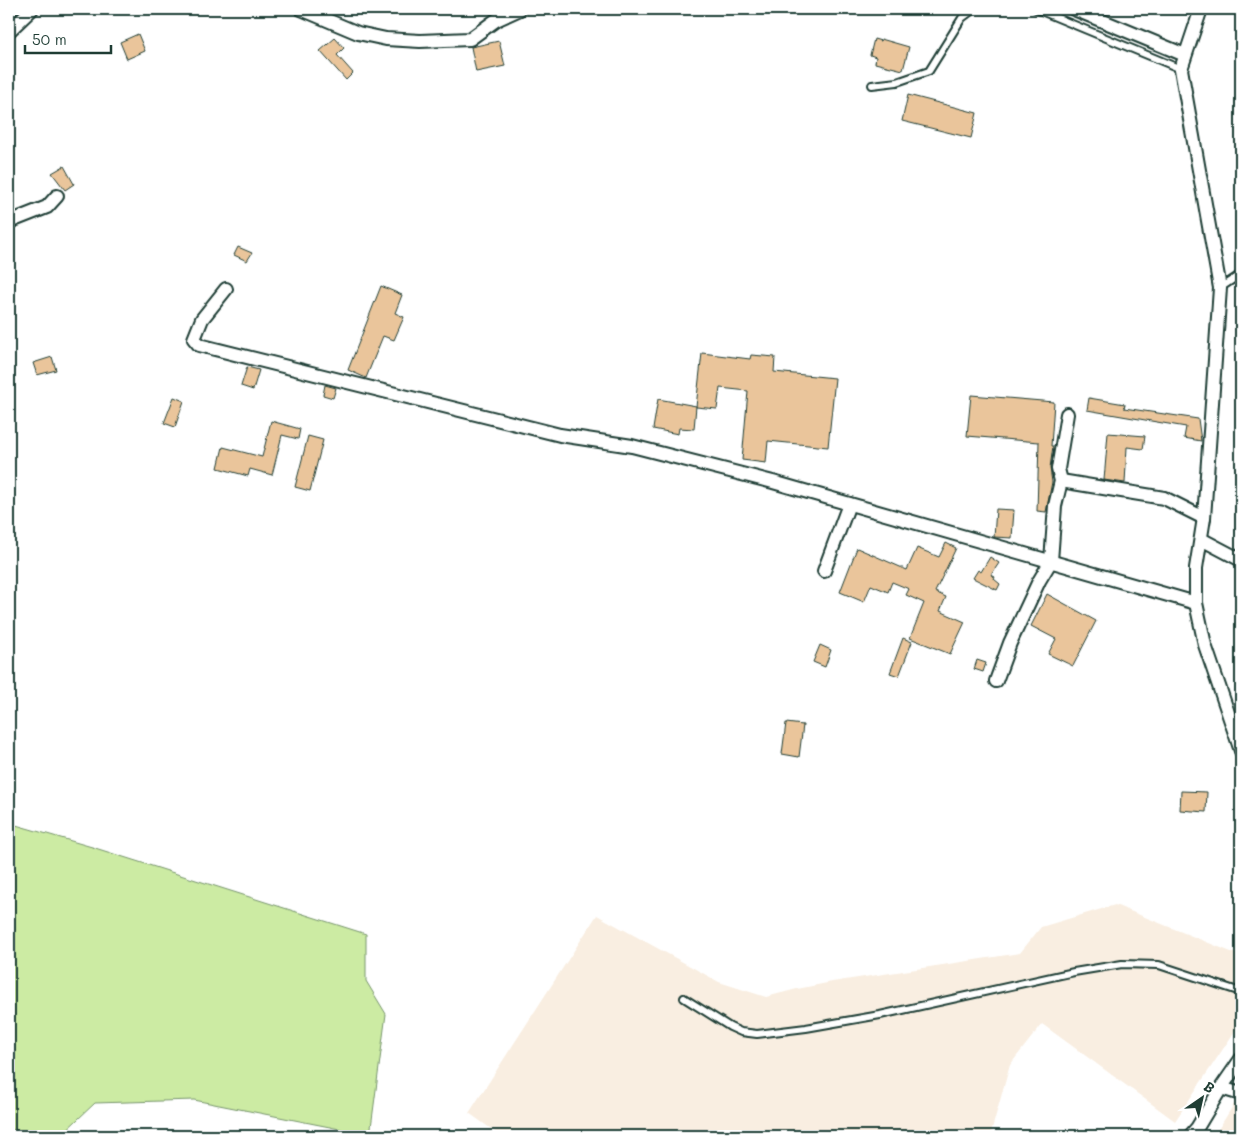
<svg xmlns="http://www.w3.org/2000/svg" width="1250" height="1145" font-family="Mali,sans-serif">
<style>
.built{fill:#f9eee1}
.green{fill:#cceba3;stroke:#76946c}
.building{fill:#eac59b;stroke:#1f3d34}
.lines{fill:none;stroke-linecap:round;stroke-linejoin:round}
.service-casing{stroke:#1f3d34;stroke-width:10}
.minor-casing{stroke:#1f3d34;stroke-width:16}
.service{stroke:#fff;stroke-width:6}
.minor{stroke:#fff;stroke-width:12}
</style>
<rect width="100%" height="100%" fill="#fff"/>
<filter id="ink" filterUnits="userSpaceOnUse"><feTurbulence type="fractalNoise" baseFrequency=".02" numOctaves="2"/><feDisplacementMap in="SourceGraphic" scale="10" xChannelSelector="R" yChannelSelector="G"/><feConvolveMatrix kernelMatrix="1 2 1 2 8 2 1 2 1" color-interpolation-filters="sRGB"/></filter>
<g filter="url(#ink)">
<g class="built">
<path d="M1115,905L1241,956V1022L1175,1121L1042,1024L1010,1065L990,1136H501L469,1113L597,915L719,982L766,997L797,989L832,982L1020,953L1041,927Z"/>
<path d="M1241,1093V1136H1214Z"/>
</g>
<path class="green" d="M9,823L92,847L366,934V981L386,1014L370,1135L194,1100L95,1103L60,1136H24L9,1127Z"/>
<g class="building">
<path d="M138,34L145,51L127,59L120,42Z"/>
<path d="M335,38L344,48L337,55L353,73L346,80L320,51Z"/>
<path d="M874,39L881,41V39L909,47L903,70L875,63L876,57L870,55Z"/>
<path d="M499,41L505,66L476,72L471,47Z"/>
<path d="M908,95L977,113L971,138L902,121Z"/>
<path d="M64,166L74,184L65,190L52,173Z"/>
<path d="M238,247L252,253L247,261L234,255Z"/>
<path d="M381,286L402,295L395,313L404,317L394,340L383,336L366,378L348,370Z"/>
<path d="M702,353L750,359L751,355L775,357L774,372L835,378L828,447L768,441L766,463L742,460L748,391L720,388L717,409L696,407Z"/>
<path d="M52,357L56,370L37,375L33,363Z"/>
<path d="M247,367L259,370L253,390L241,386Z"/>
<path d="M325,385L336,388L333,398L323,395Z"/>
<path d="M971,395L1054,402L1051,446H1053L1050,468L1052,482L1046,512L1037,511L1039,442L967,436Z"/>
<path d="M174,397L184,401L175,427L164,423Z"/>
<path d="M1089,398L1125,404L1124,408L1198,419L1201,441L1184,438L1186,427L1087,410Z"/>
<path d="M658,399L696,406L694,429L679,428L678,434L653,429Z"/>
<path d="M271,421L300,429L298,439L282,435L272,475L250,469L248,476L218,468L223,447L262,457Z"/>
<path d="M1108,433L1145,436L1143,449L1127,447L1125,483L1104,480Z"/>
<path d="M308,436L323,440L310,491L295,487Z"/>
<path d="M996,509L1014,510L1012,538L994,537Z"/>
<path d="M946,543L956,548L935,592L946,597L940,611L965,622L950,654L910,638L924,603L906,595L909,589L892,582L888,592L871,585L864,602L840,592L857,548L907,570L917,548L939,557Z"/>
<path d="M990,557L999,563L991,575L995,577L994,579L1000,584L997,590L973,578L978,570L981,572Z"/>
<path d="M1047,594L1096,621L1073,666L1048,654L1056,639L1031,626Z"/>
<path d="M903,638L912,642L899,676L890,673Z"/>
<path d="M820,645L831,650L825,667L813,662Z"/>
<path d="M977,660L986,663L983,672L974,669Z"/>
<path d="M786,723L803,725L799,757L782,754Z"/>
<path d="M1181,791L1207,792L1206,812L1180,810Z"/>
</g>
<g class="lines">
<defs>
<g id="service">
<path d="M1036,9L1181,69"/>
<path d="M872,85L897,82L929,71L962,18L974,9"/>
<path d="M1220,288L1241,274"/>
<path d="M684,998L730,1027L741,1032L757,1034L806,1028L880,1015L1074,972L1122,964L1159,965L1241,992"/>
</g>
<g id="minor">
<path d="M301,9L358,33L386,39L420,41L470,39L496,20L520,9"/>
<path d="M1074,9L1185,55"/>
<path d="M1201,9L1181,69L1220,288L1204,518L1196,568V603L1205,645L1241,751"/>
<path d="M9,31L32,9"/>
<path d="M9,222L47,207L57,196"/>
<path d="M226,289L202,319L194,339L199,345L560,435L632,446L773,482L1196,603"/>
<path d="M1061,481L1164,498L1204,518"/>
<path d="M1201,539L1241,560"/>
<path d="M824,571L849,504"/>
<path d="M996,681L1010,643L1039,581L1051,561L1055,506L1061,481L1058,469L1067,414"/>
<path d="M1221,1088L1241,1094"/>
<path d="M1190,1136L1197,1128L1221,1088L1241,1059"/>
</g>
</defs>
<use href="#service" class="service-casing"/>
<use href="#minor" class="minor-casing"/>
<use href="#service" class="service"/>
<use href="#minor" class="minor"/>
</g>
</g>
<rect width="1250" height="1145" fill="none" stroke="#fff" stroke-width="30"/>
<rect x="15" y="15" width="1220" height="1115" fill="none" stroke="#1f3d34" stroke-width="2" filter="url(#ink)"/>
<g transform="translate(1202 1098) rotate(34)" stroke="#ffffff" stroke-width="4" paint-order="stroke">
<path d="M0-4L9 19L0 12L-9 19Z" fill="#1f3d34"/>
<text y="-8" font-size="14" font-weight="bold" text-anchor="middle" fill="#1f3d34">B</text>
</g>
<path d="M25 45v8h86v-8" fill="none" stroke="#1f3d34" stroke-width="2.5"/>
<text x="32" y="45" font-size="15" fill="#1f3d34" stroke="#ffffff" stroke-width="4" paint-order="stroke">50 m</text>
</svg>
